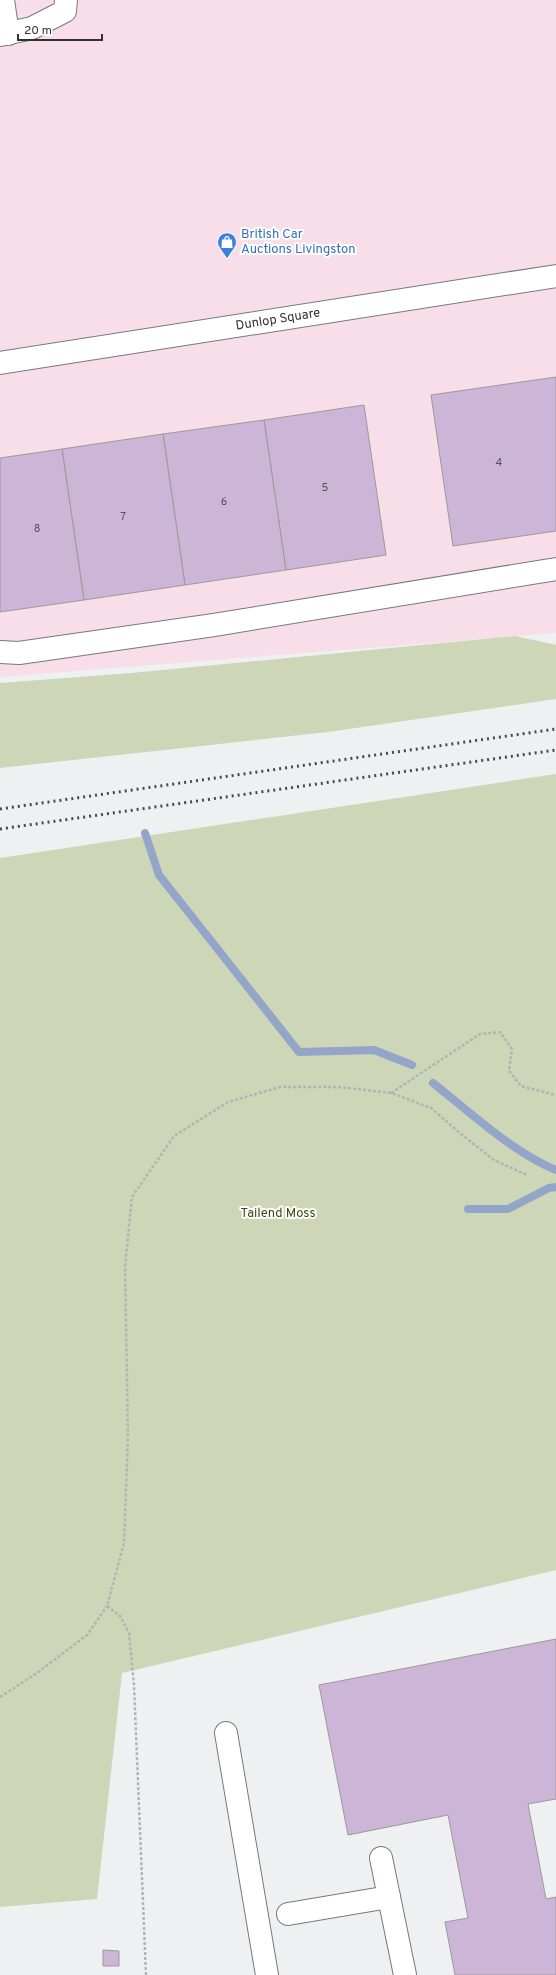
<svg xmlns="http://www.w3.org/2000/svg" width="556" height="1975" font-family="Overpass,sans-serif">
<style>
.industrial{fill:#f7dee8}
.green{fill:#cdd6b7}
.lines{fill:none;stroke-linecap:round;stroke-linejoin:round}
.stream{stroke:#93a5c8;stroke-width:8}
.building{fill:#ccb5d7;stroke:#9b9a9b}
.minor-casing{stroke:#79797a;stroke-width:24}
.path{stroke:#b3b4b5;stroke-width:2.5;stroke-dasharray:3 2;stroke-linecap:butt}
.minor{stroke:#fff;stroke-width:22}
.rail{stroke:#494a4b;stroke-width:3;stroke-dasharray:2 4;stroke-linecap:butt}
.labels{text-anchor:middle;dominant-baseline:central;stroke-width:4;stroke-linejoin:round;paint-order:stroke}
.number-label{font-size:11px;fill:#58525b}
.shop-label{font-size:13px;fill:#366cbe;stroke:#fff;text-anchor:start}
.street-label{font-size:13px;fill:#313132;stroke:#fff}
.park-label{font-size:13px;fill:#3c480a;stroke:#fff}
</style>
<rect width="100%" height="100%" fill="#eff0f1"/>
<path class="industrial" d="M0,0H556V633L0,677Z"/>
<g class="green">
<path d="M515,636L556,645V699L328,732L0,768V683L131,673Z"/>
<path d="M556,774V1570L122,1673L97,1899L0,1907V858Z"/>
</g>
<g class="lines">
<g class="stream">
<path d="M145,833L159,875L299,1052L374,1050L412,1065"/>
<path d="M433,1083C470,1112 512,1152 556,1170"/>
<path d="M468,1209H508L549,1188L556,1187"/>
</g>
</g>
<g class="building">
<path d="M556,377V531L453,546L431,395Z"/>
<path d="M364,405L386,555L286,570L264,420Z"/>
<path d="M264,420L286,570L185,585L163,434Z"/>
<path d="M163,434L185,585L84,600L62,449Z"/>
<path d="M62,449L84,600L0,612V458Z"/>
<path d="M556,1639V1799L528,1804L546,1899L556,1897V1975H455L445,1922L468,1918L448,1815L348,1835L319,1685Z"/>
<path d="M103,1950L119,1951V1966H103Z"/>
</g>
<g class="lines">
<defs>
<g id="minor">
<path d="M3,0L8,34"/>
<path d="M0,35L32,28L65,11L66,0"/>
<path d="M0,363L556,276"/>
<path d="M0,652L19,653L214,625L556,569"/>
<path d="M226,1733L267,1975"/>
<path d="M381,1858L405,1975"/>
<path d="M288,1914L389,1897"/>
</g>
</defs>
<use href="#minor" class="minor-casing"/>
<g class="path">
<path d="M391,1093L480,1034L500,1032L512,1049L509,1071L521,1086L556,1095"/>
<path d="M0,1697L37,1673L87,1635L107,1606"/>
<path d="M146,1975L134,1685L129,1633L120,1616L107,1606L124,1543L128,1436L125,1267L132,1197L174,1136L228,1102L280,1087H339L391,1093L431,1108L461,1134L494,1160L527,1175"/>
</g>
<use href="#minor" class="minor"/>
<g class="rail">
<path d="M0,809L556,729"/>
<path d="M0,829L556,750"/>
</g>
</g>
<defs>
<symbol id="shop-pin" viewBox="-11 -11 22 30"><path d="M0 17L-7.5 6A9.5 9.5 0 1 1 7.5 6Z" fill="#3f7fe0" stroke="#fff"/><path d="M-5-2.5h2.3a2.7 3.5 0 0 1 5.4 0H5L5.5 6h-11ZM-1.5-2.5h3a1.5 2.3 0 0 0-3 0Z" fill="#fff"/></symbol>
</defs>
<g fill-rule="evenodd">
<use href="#shop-pin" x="216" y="231" width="22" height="30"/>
</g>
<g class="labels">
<g class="number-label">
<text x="499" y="463">4</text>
<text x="325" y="488">5</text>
<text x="224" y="502">6</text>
<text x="123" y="517">7</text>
<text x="37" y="529">8</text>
</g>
<g class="shop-label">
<text x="241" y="235">British Car<tspan x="241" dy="15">Auctions Livingston</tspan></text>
</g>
<g class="street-label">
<text transform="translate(278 320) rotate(-9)">Dunlop Square</text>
</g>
<g class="park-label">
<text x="278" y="1214">Tailend Moss</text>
</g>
</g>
<path d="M18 34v6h84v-6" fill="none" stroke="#313132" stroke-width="2"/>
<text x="24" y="34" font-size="12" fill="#313132" stroke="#ffffff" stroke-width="3" paint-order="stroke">20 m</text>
</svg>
